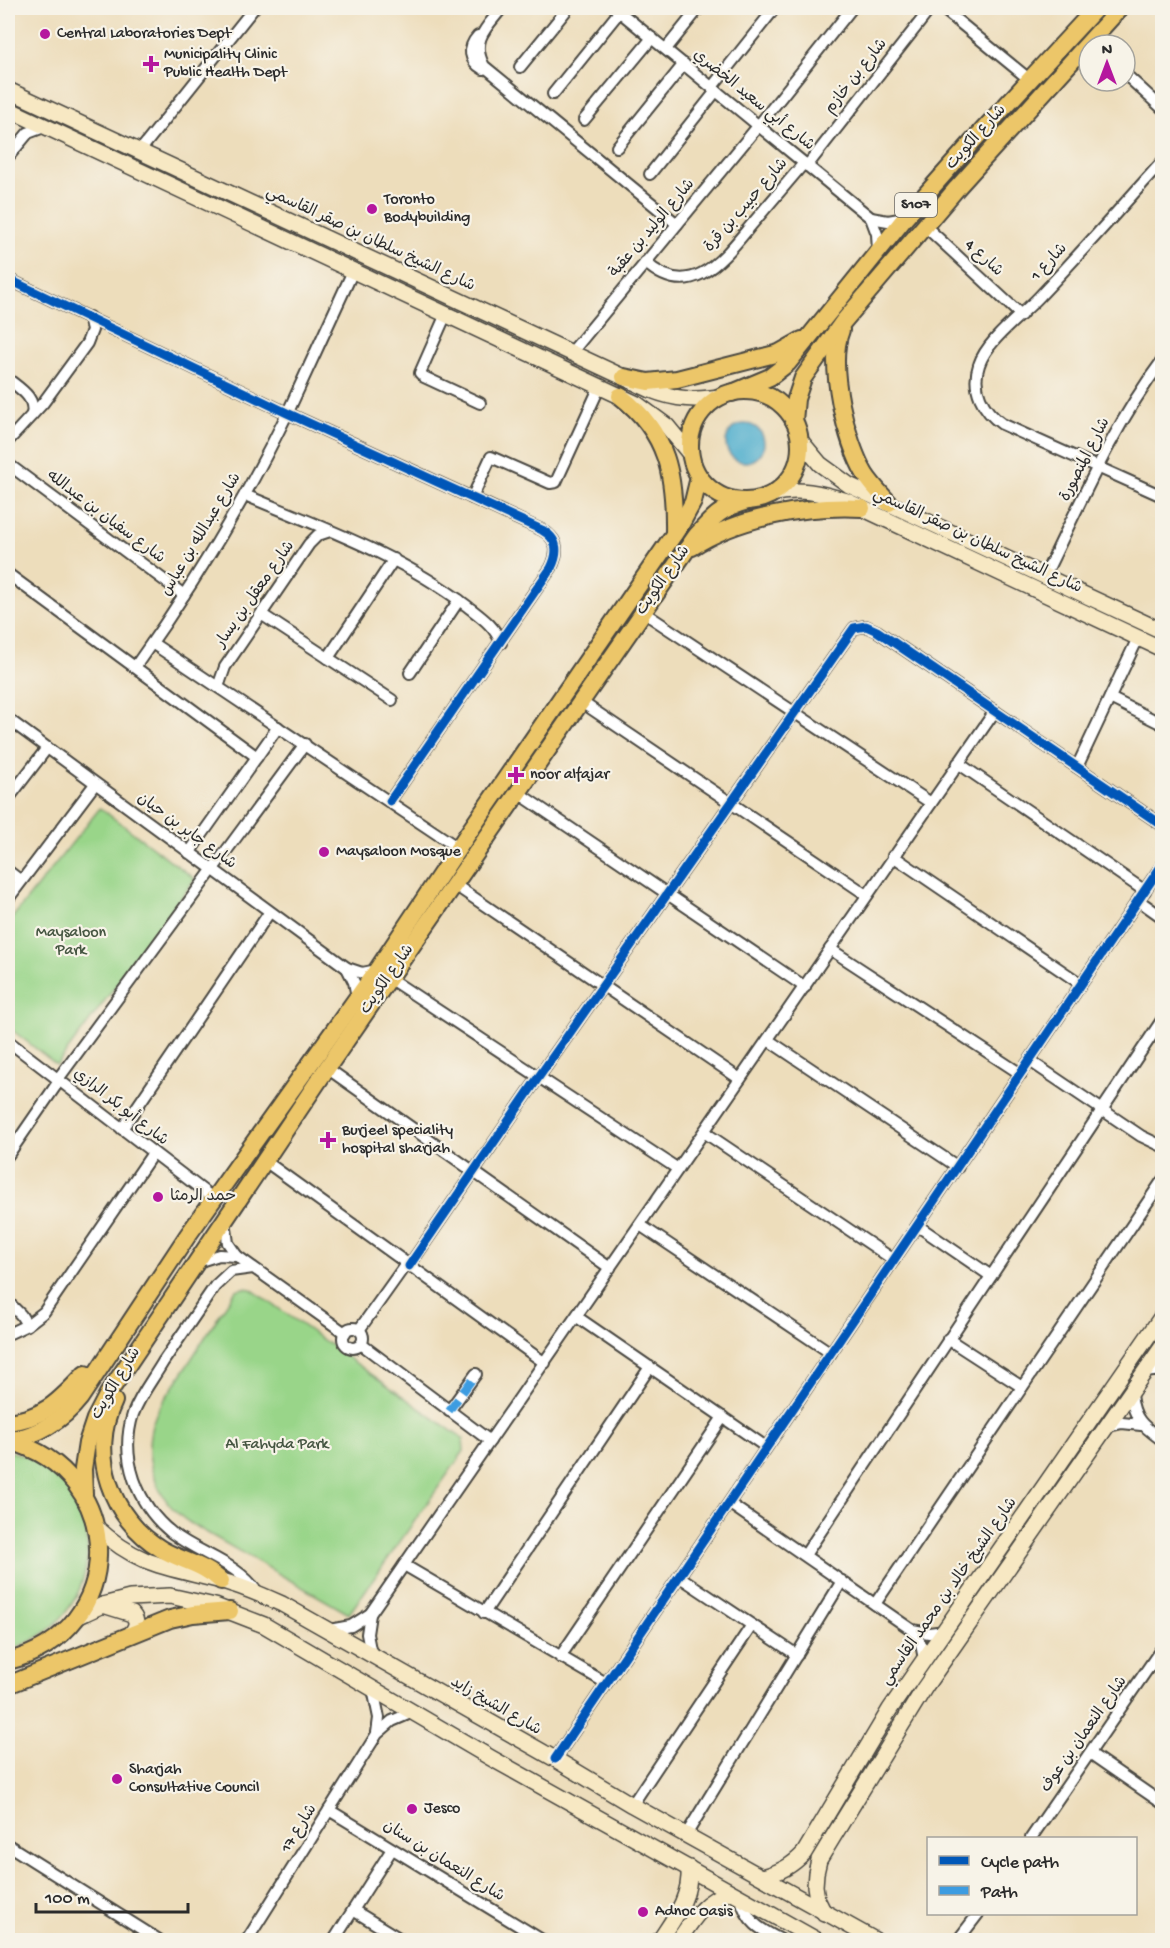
<svg xmlns="http://www.w3.org/2000/svg" width="1170" height="1948" font-family="'Gochi Hand','Playpen Sans Arabic',sans-serif">
<style>
.green{fill:#99d589;stroke:#62805a;stroke-width:1.5}
.water{fill:#4eadcd;stroke:#3c6c7c;stroke-width:1.5}
.lines{fill:none;stroke-linecap:round;stroke-linejoin:round}
.street-casing{stroke:#484641;stroke-width:14}
.secondary-casing{stroke:#484641;stroke-width:18}
.primary-casing{stroke:#484641;stroke-width:20}
.street{stroke:#fff;stroke-width:10}
.secondary{stroke:#f7e8c3;stroke-width:15}
.primary{stroke:#ecc669;stroke-width:16}
.quiet{stroke:#3d9ce1;stroke-width:8;stroke-dasharray:15 8;stroke-linecap:butt}
.cycleway-casing{stroke:#f7f3e8;stroke-width:13}
.cycleway{stroke:#0057b8;stroke-width:9}
.poi-dot{fill:#b5179e;stroke:#f7f3e8;stroke-width:2}
.labels{text-anchor:middle;dominant-baseline:central;stroke-width:4.5;stroke-linejoin:round;paint-order:stroke}
.shield{fill:#f7f3e8;stroke:#686764;stroke-width:1.5}
.shield-label{font-size:15px;font-weight:bold;fill:#2b2b2b}
.poi-label{font-size:16px;fill:#2b2b2b;stroke:#f7f3e8;text-anchor:start}
.street-label{font-size:16px;fill:#2b2b2b;stroke:#f7f3e8}
.park-label{font-size:16px;fill:#465642;stroke:#f7f3e8}
</style>
<rect width="100%" height="100%" fill="#f7f3e8"/>
<filter id="ink" filterUnits="userSpaceOnUse"><feTurbulence type="fractalNoise" baseFrequency=".0167" numOctaves="2"/><feDisplacementMap in="SourceGraphic" scale="12" xChannelSelector="R" yChannelSelector="G"/><feConvolveMatrix kernelMatrix="1 2 1 2 8 2 1 2 1" color-interpolation-filters="sRGB"/></filter>
<filter id="wash" filterUnits="userSpaceOnUse"><feTurbulence type="fractalNoise" baseFrequency=".008" numOctaves="4" result="noise"/><feDisplacementMap in="SourceGraphic" scale="24" xChannelSelector="R" yChannelSelector="G"/><feGaussianBlur stdDeviation="1.35" result="paint"/><feColorMatrix in="noise" values="0 0 0 0 0 0 0 0 0 0 0 0 0 0 0 0 0 1.4 0 .05"/><feComposite in="paint" operator="in"/></filter>
<g filter="url(#wash)">
<rect width="100%" height="100%" fill="#edddbb"/>
<g class="green">
<path d="M100,808L195,879L57,1065L8,1027V923Z"/>
<path d="M244,1288L251,1289L463,1439L464,1451L349,1614L190,1523C155,1500 139,1454 156,1414C162,1401 173,1388 181,1375C199,1347 217,1318 236,1290Z"/>
<path d="M8,1451C115,1474 113,1623 8,1649Z"/>
</g>
<circle class="water" cx="745" cy="443" r="19"/>
</g>
<g filter="url(#ink)">
<g class="lines">
<defs>
<g id="street">
<path d="M502,8C487,27 470,40 484,66L677,224"/>
<path d="M615,8L871,218L877,234L878,251"/>
<path d="M942,8L1030,80"/>
<path d="M478,36C467,48 469,61 483,69"/>
<path d="M666,49L699,8"/>
<path d="M520,67L568,8"/>
<path d="M1125,74L1162,108"/>
<path d="M712,87L775,8"/>
<path d="M553,94L620,11"/>
<path d="M584,120L652,38"/>
<path d="M617,147L684,64"/>
<path d="M139,152L254,8"/>
<path d="M8,157L28,133L44,127"/>
<path d="M1162,162C1121,207 1081,253 1039,297C1021,316 987,340 979,365C971,388 983,411 1002,424L1162,496"/>
<path d="M807,166L931,8"/>
<path d="M650,174L716,91"/>
<path d="M871,218L888,221L905,218"/>
<path d="M925,226L1021,315"/>
<path d="M645,262C692,305 725,256 753,223C770,203 787,183 804,163"/>
<path d="M8,279L287,413L542,530C558,539 559,552 551,568L390,801"/>
<path d="M446,314L420,373L424,377L480,403"/>
<path d="M571,353L759,125L852,8"/>
<path d="M8,379C20,389 36,397 32,415"/>
<path d="M8,441L43,403L87,343L92,330L89,317"/>
<path d="M8,464L184,595"/>
<path d="M245,495C321,527 400,555 467,606C481,617 495,626 501,643"/>
<path d="M472,498L491,457L550,483L556,482L600,386"/>
<path d="M8,574L257,757"/>
<path d="M1044,577C1080,504 1113,426 1162,361"/>
<path d="M643,612L931,803"/>
<path d="M261,614L392,700"/>
<path d="M152,643L458,848"/>
<path d="M328,658L394,559"/>
<path d="M135,667C192,587 245,501 288,412C310,365 331,318 353,271"/>
<path d="M410,673L459,600"/>
<path d="M218,687L225,667L309,544L318,535L330,531"/>
<path d="M1110,698L1162,724"/>
<path d="M580,701L867,895"/>
<path d="M8,719L347,968L362,973L377,970"/>
<path d="M958,763L1145,891"/>
<path d="M1077,767L1138,638"/>
<path d="M517,792L805,987"/>
<path d="M8,799L47,748"/>
<path d="M189,853L278,727"/>
<path d="M893,856L1081,984"/>
<path d="M8,871L21,881"/>
<path d="M455,885L740,1079"/>
<path d="M8,899L95,784"/>
<path d="M1138,900L1162,917"/>
<path d="M830,949L1021,1074"/>
<path d="M347,968L354,982L357,997"/>
<path d="M389,978L678,1169"/>
<path d="M768,1040L958,1167"/>
<path d="M8,1041L214,1199"/>
<path d="M1030,1061L1141,1136L1162,1146"/>
<path d="M327,1068L610,1268"/>
<path d="M58,1079L305,744"/>
<path d="M122,1129L269,913"/>
<path d="M704,1132L894,1260"/>
<path d="M8,1155L59,1081"/>
<path d="M265,1161L545,1363"/>
<path d="M225,1221L228,1243L237,1256L345,1333"/>
<path d="M640,1225L831,1353"/>
<path d="M918,1226L991,1276"/>
<path d="M197,1262L219,1255L237,1256"/>
<path d="M409,1266L538,1078L854,628L866,626L877,631L1162,825"/>
<path d="M253,1268L231,1271L215,1286C198,1311 180,1337 163,1362C153,1379 140,1395 133,1414C119,1458 137,1505 172,1533C201,1555 237,1562 258,1593"/>
<path d="M8,1302L21,1315L27,1325"/>
<path d="M577,1317L766,1447"/>
<circle cx="353" cy="1338" r="10"/>
<path d="M359,1330L406,1264"/>
<path d="M8,1334L27,1325L44,1312L153,1153"/>
<path d="M948,1339L1022,1387"/>
<path d="M361,1344L490,1441"/>
<path d="M1145,1372L1162,1370"/>
<path d="M1131,1395C1134,1420 1143,1426 1162,1440"/>
<path d="M449,1411L476,1374"/>
<path d="M1109,1426L1122,1423L1141,1425"/>
<path d="M730,1504L912,1630L929,1633L945,1631"/>
<path d="M805,1555L1162,1020"/>
<path d="M404,1565L606,1683"/>
<path d="M680,1577L797,1655"/>
<path d="M875,1604L1162,1181"/>
<path d="M484,1613L650,1367"/>
<path d="M370,1614L367,1634L371,1654"/>
<path d="M329,1630L351,1626L370,1614L995,711"/>
<path d="M912,1630L921,1644L924,1659"/>
<path d="M560,1657L723,1417"/>
<path d="M373,1689L379,1718L377,1733"/>
<path d="M1091,1754L1162,1803"/>
<path d="M555,1759L1162,865"/>
<path d="M632,1805L752,1625"/>
<path d="M329,1810L542,1940"/>
<path d="M686,1835L842,1581"/>
<path d="M1031,1838L1162,1648"/>
<path d="M8,1845L159,1940"/>
<path d="M741,1898C746,1922 761,1930 781,1940"/>
<path d="M353,1910L402,1940"/>
<path d="M247,1940L377,1734L392,1721L413,1712"/>
<path d="M334,1940L392,1849"/>
<path d="M958,1940L978,1914"/>
</g>
<g id="secondary">
<path d="M8,90L651,390C676,400 697,401 723,396"/>
<path d="M8,109L637,404L667,426L690,454"/>
<path d="M800,440L820,464L849,485L1162,631"/>
<path d="M771,494C799,487 821,493 847,501L1162,649"/>
<path d="M96,1527C139,1567 168,1567 222,1581C242,1586 262,1595 282,1604L555,1759L632,1805L875,1940"/>
<path d="M103,1605L132,1614C139,1622 136,1628 130,1635"/>
<path d="M77,1617L103,1605L130,1598L170,1596L215,1606L264,1625L491,1758L817,1940"/>
<path d="M763,1877C780,1872 792,1866 804,1853L890,1709L1162,1316"/>
<path d="M824,1913L817,1899L815,1886L816,1873L819,1860L836,1832L925,1687L1162,1347"/>
<path d="M660,1940C675,1917 691,1897 689,1868"/>
<path d="M679,1940C693,1919 704,1900 730,1892"/>
</g>
<g id="primary">
<path d="M841,330C827,365 846,442 865,474C872,485 881,494 889,503"/>
<path d="M624,377L648,382L677,379L779,353L802,340"/>
<circle cx="745" cy="446" r="55"/>
<path d="M732,393L770,377L788,363L905,218L974,140L1096,8"/>
<path d="M620,396C668,433 675,476 674,534"/>
<path d="M794,421L796,399L803,378L843,322L957,188L1120,8"/>
<path d="M692,547C738,517 808,505 862,508"/>
<path d="M114,1401C88,1454 111,1519 161,1549C181,1561 204,1564 221,1581"/>
<path d="M8,1422C45,1418 61,1399 85,1374"/>
<path d="M9,1441C39,1434 61,1422 80,1398L188,1235L377,970L469,832L681,524L693,502L699,477"/>
<path d="M84,1494L83,1469L87,1443L95,1419L108,1394L327,1068L696,536C714,516 721,508 748,501"/>
<path d="M8,1661C128,1632 128,1473 9,1441"/>
<path d="M8,1685L170,1619L193,1614L230,1611"/>
</g>
</defs>
<use href="#street" class="street-casing"/>
<use href="#secondary" class="secondary-casing"/>
<use href="#primary" class="primary-casing"/>
<use href="#street" class="street"/>
<use href="#secondary" class="secondary"/>
<use href="#primary" class="primary"/>
<path class="quiet" d="M449,1411L476,1374"/>
<defs>
<g id="cycleway">
<path d="M8,279L287,413L542,530C558,539 559,552 551,568L390,801"/>
<path d="M409,1266L538,1078L854,628L866,626L877,631L1162,825"/>
<path d="M555,1759L1162,865"/>
</g>
</defs>
<use href="#cycleway" class="cycleway-casing"/>
<use href="#cycleway" class="cycleway"/>
</g>
</g>
<g class="poi-dot">
<circle cx="45" cy="34" r="6"/>
<path d="M148 55h6v6h6v6h-6v6h-6v-6h-6v-6h6z"/>
<circle cx="372" cy="209" r="6"/>
<path d="M513 766h6v6h6v6h-6v6h-6v-6h-6v-6h6z"/>
<circle cx="324" cy="852" r="6"/>
<path d="M325 1131h6v6h6v6h-6v6h-6v-6h-6v-6h6z"/>
<circle cx="158" cy="1197" r="6"/>
<circle cx="117" cy="1779" r="6"/>
<circle cx="412" cy="1809" r="6"/>
<circle cx="643" cy="1912" r="6"/>
</g>
<g class="labels">
<rect class="shield" x="895" y="193" width="42" height="24" rx="4.5"/>
<g class="shield-label">
<text x="916" y="205">S107</text>
</g>
<g class="poi-label">
<text x="57" y="34">Central Laboratories Dept</text>
<text x="164" y="55">Municipality Clinic<tspan x="164" dy="18">Public Health Dept</tspan></text>
<text x="384" y="200">Toronto<tspan x="384" dy="18">Bodybuilding</tspan></text>
<text x="530" y="775">noor alfajar</text>
<text x="336" y="852">Maysaloon Mosque</text>
<text x="342" y="1131">Burjeel speciality<tspan x="342" dy="18">hospital sharjah</tspan></text>
<text x="170" y="1197">حمد الرمثا</text>
<text x="129" y="1770">Sharjah<tspan x="129" dy="18">Consultative Council</tspan></text>
<text x="424" y="1809">Jesco</text>
<text x="655" y="1912">Adnoc Oasis</text>
</g>
<g class="street-label">
<text transform="translate(857 77) rotate(-52)">شارع بن خازم</text>
<text transform="translate(753 101) rotate(39)">شارع أبي سعيد الخضري</text>
<text transform="translate(977 138) rotate(-48)">شارع الكويت</text>
<text transform="translate(747 206) rotate(-49)">شارع حبيب بن قرة</text>
<text transform="translate(653 229) rotate(-50)">شارع الوليد بن عقبة</text>
<text transform="translate(370 240) rotate(25)">شارع الشيخ سلطان بن صقر القاسمي</text>
<text transform="translate(983 259) rotate(43)">شارع 4</text>
<text transform="translate(1050 263) rotate(-47)">شارع 1</text>
<text transform="translate(1086 460) rotate(-63)">شارع المنصورة</text>
<text transform="translate(105 518) rotate(37)">شارع سفيان بن عبدالله</text>
<text transform="translate(202 535) rotate(-59)">شارع عبدالله بن عباس</text>
<text transform="translate(977 542) rotate(25)">شارع الشيخ سلطان بن صقر القاسمي</text>
<text transform="translate(664 581) rotate(-55)">شارع الكويت</text>
<text transform="translate(256 595) rotate(-55)">شارع معقل بن يسار</text>
<text transform="translate(186 832) rotate(36)">شارع جابر بن حيان</text>
<text transform="translate(388 980) rotate(-55)">شارع الكويت</text>
<text transform="translate(120 1108) rotate(38)">شارع أبو بكر الرازي</text>
<text transform="translate(117 1384) rotate(-59)">شارع الكويت</text>
<text transform="translate(950 1592) rotate(-55)">شارع الشيخ خالد بن محمد القاسمي</text>
<text transform="translate(495 1707) rotate(30)">شارع الشيخ زايد</text>
<text transform="translate(1085 1735) rotate(-55)">شارع النعمان بن عوف</text>
<text transform="translate(300 1829) rotate(-58)">شارع 17</text>
<text transform="translate(443 1862) rotate(32)">شارع النعمان بن سنان</text>
</g>
<g class="park-label">
<text x="71" y="933">Maysaloon<tspan x="71" dy="18">Park</tspan></text>
<text x="277" y="1445">Al Fahyda Park</text>
</g>
</g>
<rect width="1170" height="1948" fill="none" stroke="#f7f3e8" stroke-width="30"/>
<rect x="927" y="1837" width="210" height="78" fill="#f7f3e8" stroke="#a5a39c" stroke-width="1.5"/>
<rect x="939" y="1856" width="30" height="9" fill="#0057b8" stroke="#a5a39c" stroke-width="1.5"/>
<text x="981" y="1867" font-size="18" fill="#2b2b2b">Cycle path</text>
<rect x="939" y="1886" width="30" height="9" fill="#3d9ce1" stroke="#a5a39c" stroke-width="1.5"/>
<text x="981" y="1897" font-size="18" fill="#2b2b2b">Path</text>
<g transform="translate(1107 63)"><circle r="28" fill="#f7f3e8" stroke="#a5a39c" stroke-width="1.5"/>
<path d="M0-4.5L10 22L0 15L-10 22Z" fill="#b5179e"/>
<text y="-9" font-size="16" font-weight="bold" text-anchor="middle" fill="#2b2b2b">N</text>
</g>
<path d="M36 1903v9h152v-9" fill="none" stroke="#2b2b2b" stroke-width="3"/>
<text x="45" y="1903" font-size="18" fill="#2b2b2b" stroke="#f7f3e8" stroke-width="4.5" paint-order="stroke">100 m</text>
</svg>
